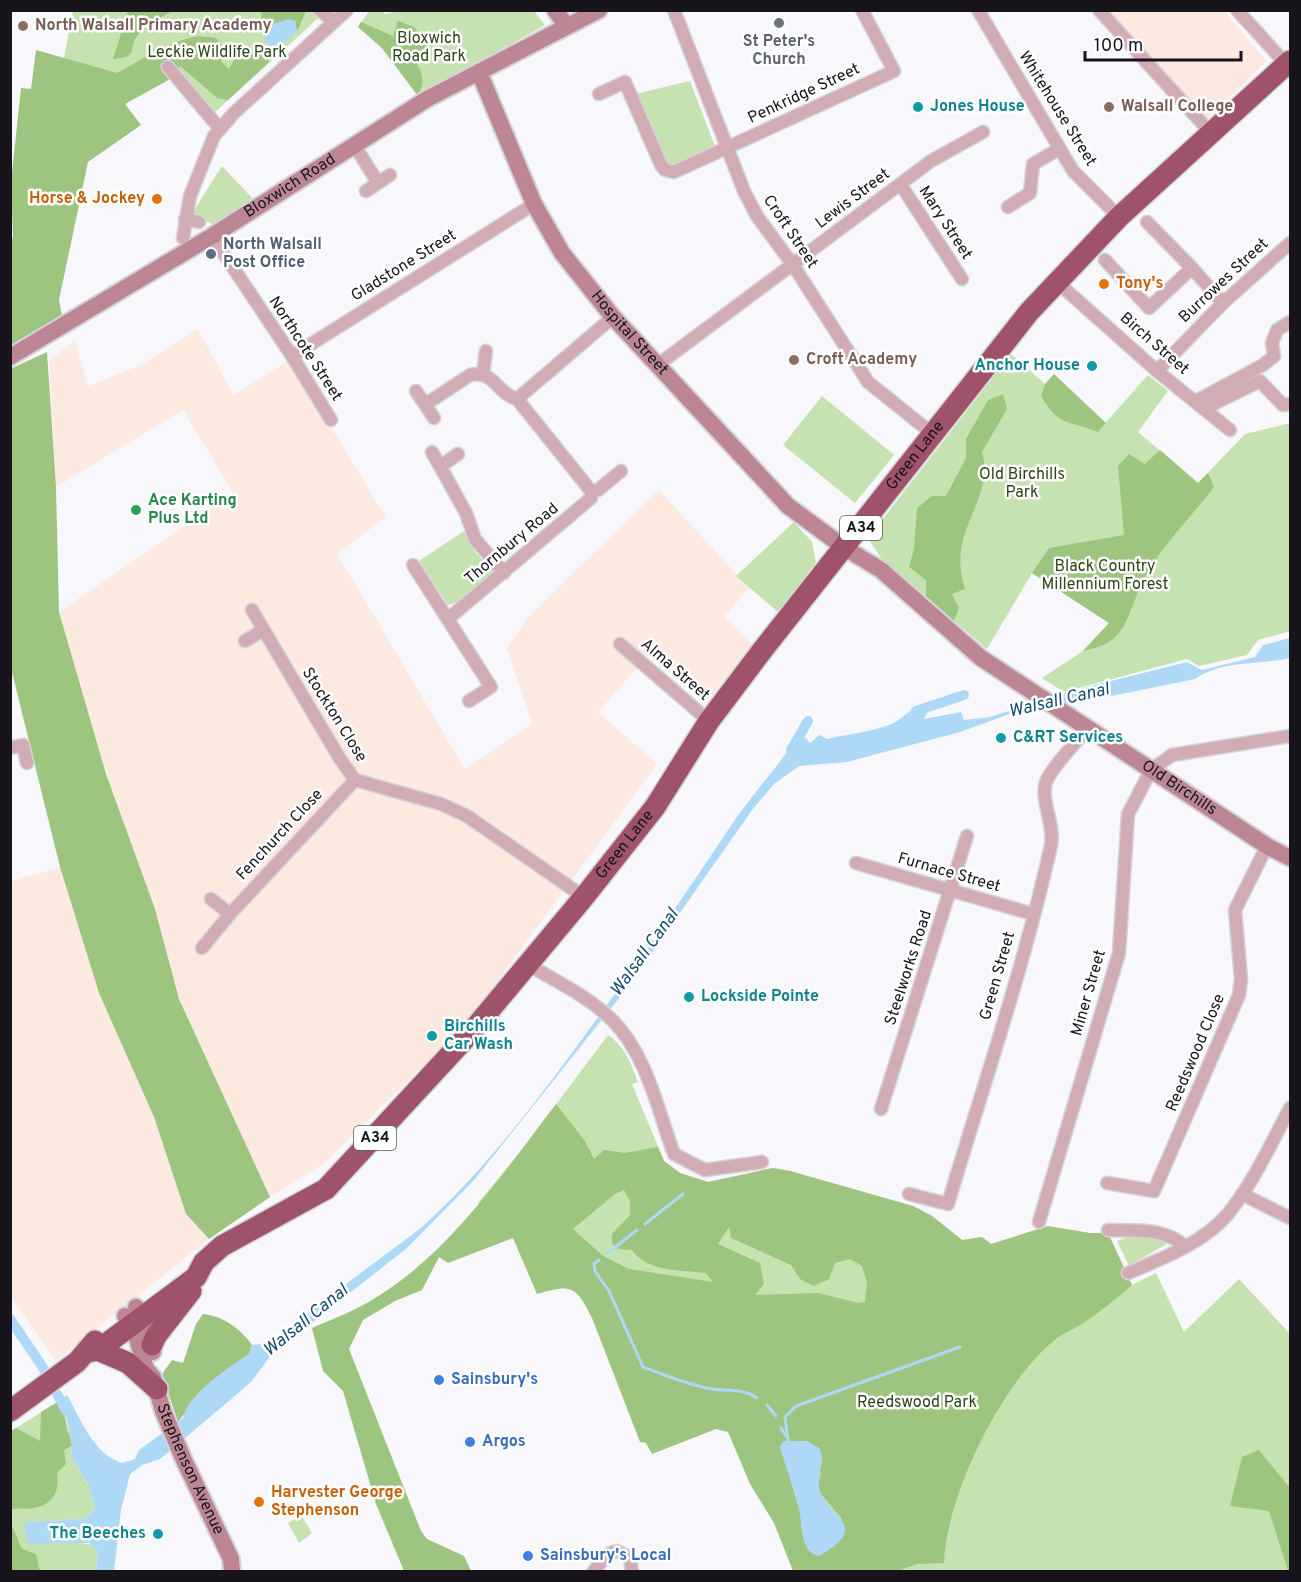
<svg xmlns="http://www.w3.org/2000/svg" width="1301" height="1582" font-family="Overpass,sans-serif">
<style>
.industrial{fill:#fce9e0}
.green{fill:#c6e2b1}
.forest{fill:#9ec57f;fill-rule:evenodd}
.water{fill:#add9f7}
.pier{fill:#f8f7fc}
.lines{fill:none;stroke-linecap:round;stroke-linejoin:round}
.stream{stroke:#add9f7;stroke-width:3}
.canal{stroke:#add9f7;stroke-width:10}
.street-casing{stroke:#d4d3d8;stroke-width:15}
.secondary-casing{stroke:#d4d3d8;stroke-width:20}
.highway-casing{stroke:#d4d3d8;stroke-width:24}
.street{stroke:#d2acb5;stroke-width:12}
.secondary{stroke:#bd8694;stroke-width:16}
.highway{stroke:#9f536a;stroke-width:21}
.worship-dot{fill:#6b7280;stroke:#fff;stroke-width:2}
.education-dot{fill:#8d6e63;stroke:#fff;stroke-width:2}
.culture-dot{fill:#0f9aa8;stroke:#fff;stroke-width:2}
.food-dot{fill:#e8710a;stroke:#fff;stroke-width:2}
.service-dot{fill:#5c6f8a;stroke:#fff;stroke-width:2}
.leisure-dot{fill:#2e9e5b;stroke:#fff;stroke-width:2}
.shop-dot{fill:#3f7fe0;stroke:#fff;stroke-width:2}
.labels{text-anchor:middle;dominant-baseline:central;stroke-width:5;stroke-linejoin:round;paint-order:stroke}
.shield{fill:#fff;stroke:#5d5a60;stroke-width:1.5}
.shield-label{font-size:15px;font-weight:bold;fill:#17141c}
.education-label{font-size:16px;font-weight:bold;fill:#785e54;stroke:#fff;text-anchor:start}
.park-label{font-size:16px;fill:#2c4514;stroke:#fff}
.worship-label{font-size:16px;font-weight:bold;fill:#5b616d;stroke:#fff}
.street-label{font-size:16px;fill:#17141c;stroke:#fff}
.culture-label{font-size:16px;font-weight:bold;fill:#0d838f;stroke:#fff;text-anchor:start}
.food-label{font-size:16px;font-weight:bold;fill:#c56008;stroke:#fff;text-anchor:start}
.service-label{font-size:16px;font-weight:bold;fill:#4e5e75;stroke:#fff;text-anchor:start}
.leisure-label{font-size:16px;font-weight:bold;fill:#27864d;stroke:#fff;text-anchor:start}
.shop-label{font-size:16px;font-weight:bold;fill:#366cbe;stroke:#fff;text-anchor:start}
.water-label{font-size:18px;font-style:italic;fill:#124e6e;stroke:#fff}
</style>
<rect width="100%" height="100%" fill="#f8f7fc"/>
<g class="industrial">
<path d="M1107,11H1224L1266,61L1208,120Z"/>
<path d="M198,329L233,395L288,361L337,437L386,517L337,554L465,769L532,724L507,648L528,617L659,490L749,588L724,617L753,645L706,703L648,655L598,712L657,764L466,1024L322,1165L270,1197L179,999L155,909L106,774L59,612L233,493L183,410L56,487L49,360L75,341L88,386L139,366Z"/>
<path d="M60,867L99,993L154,1117L186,1214L209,1239L56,1361L11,1297L10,882Z"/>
</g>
<g class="green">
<path d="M370,10L381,11L385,14L402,10L534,11L545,25L418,96L382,48L358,27Z"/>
<path d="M73,11H326L213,114L173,68L57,93Z"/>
<path d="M690,81L716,149L672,167L664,166L635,94Z"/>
<path d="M222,166L253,199L215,225L191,215Z"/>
<path d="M1011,354L1098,431L1148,375L1168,391L1138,432L1198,483L1245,434L1290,423V631L1258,640L1247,655L1199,666L1187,659L1064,692L1042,678L1083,651L1109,623L1032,573L987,649L881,558L868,538Z"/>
<path d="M822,396L894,455L855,503L783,445Z"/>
<path d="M794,522L812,542L816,562L779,613L736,576Z"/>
<path d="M464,531L476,553L494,571L460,601L448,605L419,561Z"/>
<path d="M608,1035C625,1046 631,1064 638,1082L632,1084L664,1161L680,1173L708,1182L773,1168L790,1171L913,1206L932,1216L962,1240L982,1237L991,1244L1048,1227L1090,1233H1108L1132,1285L1156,1273L1184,1332L1239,1279L1290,1334V1571H799L739,1411L580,1275L523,1240L478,1203L524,1147Z"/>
<path d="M1136,1234L1167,1241L1168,1243L1129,1266L1117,1241Z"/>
<path d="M61,1400L73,1445L71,1456L89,1486L95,1509L89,1516L82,1519L28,1522L78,1543L93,1545L98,1551L96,1571L11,1572V1431Z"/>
<path d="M297,1518H303L312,1533L299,1543L288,1523Z"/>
</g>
<g class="forest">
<path d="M128,11H174C162,16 145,25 137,36C127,50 140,57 113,59Z"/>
<path d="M262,11H306L297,32L295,20L269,25L264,31L261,20Z"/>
<path d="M398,21L414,27L429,44L413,57C422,71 426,81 418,96L382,48L358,27L361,22L393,36Z"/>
<path d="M199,36L216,38L221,44V61L229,69L234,60L254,53L268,57L269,62L228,100L217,98L180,66L174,77L125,104L141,125L88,162L59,300L62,316L11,345L10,238H13L11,182L21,88L31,89L36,50L117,73C145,58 169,41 199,36Z"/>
<path d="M47,352L56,487L59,612L106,774L155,909L179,999L270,1197L209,1239L186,1214L154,1117L99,993L60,867L10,664V369Z"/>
<path d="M1054,374L1106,423L1098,432C1068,420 1060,428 1041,396L1045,384Z"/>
<path d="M1003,394L1007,409L982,452C996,502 945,529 965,589L952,594L959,608L954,621L926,596V580L909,567L914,549L917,508L932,496H946L966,458V439L988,400Z"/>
<path d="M1160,450L1198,483L1208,473L1214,487C1191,517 1165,542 1146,575C1136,592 1130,619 1119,633C1110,645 1096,648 1083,651L1109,623L1032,573L1049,548L1124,535L1118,466L1129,454L1145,464Z"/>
<path d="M556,1104L585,1141L594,1159L604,1150L625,1153L658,1147L664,1161L680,1173L708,1182L773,1168L790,1171L913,1206L932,1216L962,1240L982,1237L991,1244L1048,1226L1090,1233H1108L1132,1285C1117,1298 1101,1311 1085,1322C1076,1328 1066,1332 1057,1338C1003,1380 946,1495 944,1563L917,1564L894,1572L793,1571L774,1523L750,1484L728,1432L716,1429L652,1454L646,1443L640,1442L592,1318C576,1285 571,1284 537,1294L513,1238L448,1263L439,1257L422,1290L395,1301L363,1320L349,1349L421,1531L427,1539L464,1556L471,1571H404L376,1504L343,1391L323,1371L312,1328C330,1320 349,1313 367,1303C446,1258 502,1175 556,1104ZM624,1190L630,1201V1215L612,1234V1244L619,1249L632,1250C646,1272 682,1270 706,1273L713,1282L629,1269L603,1256L573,1229L615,1194ZM729,1227L731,1238L791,1265L800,1279L814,1286L829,1279L835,1263L850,1259L862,1266L867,1283L865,1302L858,1303L818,1293L755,1295L764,1284L760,1263L718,1244ZM784,1441H807L821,1474L818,1485L820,1493L842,1519L819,1556C815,1555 811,1553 808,1549C800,1536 803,1522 799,1508C792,1486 785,1465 784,1441Z"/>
<path d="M203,1314C223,1316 240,1328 252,1345L249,1354L201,1391L178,1422L162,1374L172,1360L183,1363L196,1324Z"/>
<path d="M61,1400L67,1430L73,1445L64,1450L66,1464L57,1473C60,1491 53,1505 34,1508C26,1510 19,1507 11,1510V1431L16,1428L40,1441L41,1412Z"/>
<path d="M1259,1450L1290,1488V1571H1288L1269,1511L1230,1506L1242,1457Z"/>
<path d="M10,1521L22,1549L36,1554L40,1571H11Z"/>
</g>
<g class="water">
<path d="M289,19L295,21L297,32L280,46L270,47L265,40L264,31L269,25Z"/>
<path d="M1290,638V658C1261,665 1221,660 1195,679L1038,711L1015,712L960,732L847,762L799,766L774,784L752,810L628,987L474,1180L407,1248L271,1355L252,1381L242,1390L160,1459L142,1465L130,1474L121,1510L114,1571H96L98,1551L89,1543L33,1544L27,1542L25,1524L28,1522L82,1519L89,1516L95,1509L89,1486L71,1456C74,1441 66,1416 61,1400L67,1395C81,1419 93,1454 122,1463L135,1459L139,1450L183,1418C186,1396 230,1366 249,1354L252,1345L267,1343L421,1228C481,1174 530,1110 577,1046C630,974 681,901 730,827C755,790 786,758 808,721L802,734L810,743L819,735L827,739C847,734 872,732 891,724C905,719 911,704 927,705L929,709L924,719L961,712L964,720L990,717L1075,690L1187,662L1202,670L1255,657L1263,645Z"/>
<path d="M783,1441H807L819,1448C827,1463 816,1473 819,1488C824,1517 875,1524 819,1556C815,1555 811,1553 808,1549C800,1536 802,1522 799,1508C793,1488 786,1467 780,1447Z"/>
</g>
<path class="pier" d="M304,1312L313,1323L286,1346L277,1334Z"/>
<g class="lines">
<g class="stream">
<path d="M645,1224L683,1194"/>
<path d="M608,1253L637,1230"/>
<path d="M599,1260L594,1264L595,1271L609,1291L643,1367C664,1375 684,1383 706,1388C724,1392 741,1387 757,1398"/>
<path d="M767,1405L776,1416"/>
<path d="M781,1428L786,1436"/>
<path d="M788,1440L785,1417L796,1406L960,1347"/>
</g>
<g class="canal">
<path d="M916,711L964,695"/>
<path d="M791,750L808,721"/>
<path d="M10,1319L42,1366L66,1411"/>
</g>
<defs>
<g id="street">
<path d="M320,10L333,21"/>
<path d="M674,10L744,191L757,216L793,265L868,382L934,435"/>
<path d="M978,10L1073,171L1119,217"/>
<path d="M1099,10L1211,133"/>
<path d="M1237,10L1287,65"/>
<path d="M168,67L220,129"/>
<path d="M599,94L625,82L661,165L665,170L674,172L894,71L862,10"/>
<path d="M355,146L378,183"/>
<path d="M901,185L962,279"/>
<path d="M366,191L390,175"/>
<path d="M1008,207L1030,193L1033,164L1059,149"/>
<path d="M185,219L199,222"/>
<path d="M1147,222L1192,268"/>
<path d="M212,236L292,356L331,420"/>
<path d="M183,238L190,196L214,136L234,113L347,10"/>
<path d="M1105,260L1149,308L1192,268L1223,303"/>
<path d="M1057,282L1157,371L1230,430"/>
<path d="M292,356L534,204"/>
<path d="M659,364L931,161L983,132"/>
<path d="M1157,371L1223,303L1290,243"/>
<path d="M483,374L486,351"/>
<path d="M416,391L434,418"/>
<path d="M517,399L591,491"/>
<path d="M1196,401L1263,365L1274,356L1272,343L1277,330L1290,322"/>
<path d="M426,404L470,375C495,370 497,394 517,399L613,317"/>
<path d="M1205,408L1260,381L1283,405L1290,404"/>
<path d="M432,452L466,513L475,539L504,573"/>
<path d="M441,466L458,454"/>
<path d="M413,565L491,687L469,701"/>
<path d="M252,610L340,759L355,780L441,804L467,816L584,897"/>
<path d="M449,618L591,498V491L598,490L621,471"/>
<path d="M245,641L263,630"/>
<path d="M620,644L709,721"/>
<path d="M10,748L23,745L27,763"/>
<path d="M856,863L1033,914"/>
<path d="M211,899L230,914"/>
<path d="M202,948L230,914L355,780"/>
<path d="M529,965C557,982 590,997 613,1021C647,1055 658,1111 674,1154L705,1170L762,1162"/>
<path d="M881,1109L967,836"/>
<path d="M1107,1183L1154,1191L1239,995L1241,979L1235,910L1267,846"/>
<path d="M909,1194L948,1204C983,1086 1025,964 1051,845C1055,824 1040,801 1046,782C1052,766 1076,744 1087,728"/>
<path d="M1242,1194L1290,1218"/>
<path d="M1039,1222L1119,953L1128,814L1151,770L1172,755L1290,736"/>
<path d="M1108,1230C1136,1231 1163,1227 1185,1246"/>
<path d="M1128,1273C1161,1259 1203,1243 1227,1215C1253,1184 1271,1143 1290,1108"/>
<path d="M593,1572L608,1554L617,1551L630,1558L632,1572"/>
</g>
<g id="secondary">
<path d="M555,10L566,25"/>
<path id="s1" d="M479,72L534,204L562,253L613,317L788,506L845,548L881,570L981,658L1267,846L1290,858"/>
<path id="s2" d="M10,357L212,236L427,99L599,10"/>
<path d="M136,1307L144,1317L153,1352"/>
<path id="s3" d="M125,1316L133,1325L146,1369L153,1377L163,1411L183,1458L231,1559L232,1572"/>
</g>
<g id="highway">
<path d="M152,1345L156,1336L191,1291"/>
<path d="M98,1350L128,1363L157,1389"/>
<path id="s4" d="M88,1352L98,1350L196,1277L204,1262L222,1246L326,1189L473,1030L584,897L655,807L709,721L761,652L1029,312L1119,217L1290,61"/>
<path d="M10,1411L77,1362L95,1341"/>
</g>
</defs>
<use href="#street" class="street-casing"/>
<use href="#secondary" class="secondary-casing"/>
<use href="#highway" class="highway-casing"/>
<use href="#street" class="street"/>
<use href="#secondary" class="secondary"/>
<use href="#highway" class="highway"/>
</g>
<circle class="worship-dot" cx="779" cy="23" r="6"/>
<g class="education-dot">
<circle cx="23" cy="26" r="6"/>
<circle cx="1109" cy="107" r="6"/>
<circle cx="794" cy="360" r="6"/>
</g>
<g class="culture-dot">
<circle cx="918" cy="107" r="6"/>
<circle cx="1092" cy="366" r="6"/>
<circle cx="1001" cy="738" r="6"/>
<circle cx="689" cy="997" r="6"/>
<circle cx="432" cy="1036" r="6"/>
<circle cx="158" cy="1534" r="6"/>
</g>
<g class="food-dot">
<circle cx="157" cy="199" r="6"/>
<circle cx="1104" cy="284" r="6"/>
<circle cx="259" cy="1502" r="6"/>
</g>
<circle class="service-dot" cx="211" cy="254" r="6"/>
<circle class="leisure-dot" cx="136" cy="510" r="6"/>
<g class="shop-dot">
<circle cx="439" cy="1380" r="6"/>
<circle cx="470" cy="1442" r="6"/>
<circle cx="528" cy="1556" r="6"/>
</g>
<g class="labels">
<g class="shield">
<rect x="840" y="516" width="42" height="24" rx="4.5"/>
<rect x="354" y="1126" width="42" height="24" rx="4.5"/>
</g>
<g class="shield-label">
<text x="861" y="528">A34</text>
<text x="375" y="1138">A34</text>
</g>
<g class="education-label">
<text x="35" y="26">North Walsall Primary Academy</text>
<text x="1121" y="107">Walsall College</text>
<text x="806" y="360">Croft Academy</text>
</g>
<g class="park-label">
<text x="429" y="39">Bloxwich<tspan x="429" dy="18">Road Park</tspan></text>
<text x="217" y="53">Leckie Wildlife Park</text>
<text x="1022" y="475">Old Birchills<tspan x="1022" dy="18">Park</tspan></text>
<text x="1105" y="567">Black Country<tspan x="1105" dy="18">Millennium Forest</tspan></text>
<text x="917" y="1403">Reedswood Park</text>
</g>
<g class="worship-label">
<text x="779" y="42">St Peter's<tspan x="779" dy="18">Church</tspan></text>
</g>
<g class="street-label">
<text transform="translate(804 94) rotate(-25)">Penkridge Street</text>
<text transform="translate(1057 109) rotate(58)">Whitehouse Street</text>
<text stroke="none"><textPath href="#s2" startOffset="328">Bloxwich Road</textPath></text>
<text transform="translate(853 199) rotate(-37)">Lewis Street</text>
<text transform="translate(945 223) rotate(57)">Mary Street</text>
<text transform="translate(790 232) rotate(56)">Croft Street</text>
<text transform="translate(404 266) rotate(-32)">Gladstone Street</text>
<text transform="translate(1224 281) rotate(-43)">Burrowes Street</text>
<text stroke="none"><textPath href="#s1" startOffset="304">Hospital Street</textPath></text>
<text transform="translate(1154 344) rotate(41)">Birch Street</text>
<text transform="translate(305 349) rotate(57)">Northcote Street</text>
<text stroke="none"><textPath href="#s4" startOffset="1234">Green Lane</textPath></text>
<text transform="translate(512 544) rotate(-40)">Thornbury Road</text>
<text transform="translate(675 670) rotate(41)">Alma Street</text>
<text transform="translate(334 715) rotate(58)">Stockton Close</text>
<text stroke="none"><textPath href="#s1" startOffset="1022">Old Birchills</textPath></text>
<text transform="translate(280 835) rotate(-47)">Fenchurch Close</text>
<text stroke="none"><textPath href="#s4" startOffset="748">Green Lane</textPath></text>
<text transform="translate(949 873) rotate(16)">Furnace Street</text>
<text transform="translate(909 968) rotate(-72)">Steelworks Road</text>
<text transform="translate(998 976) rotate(-74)">Green Street</text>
<text transform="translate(1089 993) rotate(-74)">Miner Street</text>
<text transform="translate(1196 1053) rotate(-67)">Reedswood Close</text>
<text stroke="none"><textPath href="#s3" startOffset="168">Stephenson Avenue</textPath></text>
</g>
<g class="culture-label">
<text x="930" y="107">Jones House</text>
<text x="1080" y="366" text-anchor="end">Anchor House</text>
<text x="1013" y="738">C&amp;RT Services</text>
<text x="701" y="997">Lockside Pointe</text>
<text x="444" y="1027">Birchills<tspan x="444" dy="18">Car Wash</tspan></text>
<text x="146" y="1534" text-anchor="end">The Beeches</text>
</g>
<g class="food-label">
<text x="145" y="199" text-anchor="end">Horse &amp; Jockey</text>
<text x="1116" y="284">Tony's</text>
<text x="271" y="1493">Harvester George<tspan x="271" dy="18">Stephenson</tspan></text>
</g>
<g class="service-label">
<text x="223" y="245">North Walsall<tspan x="223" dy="18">Post Office</tspan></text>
</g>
<g class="leisure-label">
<text x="148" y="501">Ace Karting<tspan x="148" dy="18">Plus Ltd</tspan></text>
</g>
<g class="shop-label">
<text x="451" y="1380">Sainsbury's</text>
<text x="482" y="1442">Argos</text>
<text x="540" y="1556">Sainsbury's Local</text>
</g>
<g class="water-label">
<text transform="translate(1059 701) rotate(-13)">Walsall Canal</text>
<text transform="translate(645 953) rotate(-54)">Walsall Canal</text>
<text transform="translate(306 1321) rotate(-39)">Walsall Canal</text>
</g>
</g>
<rect width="1301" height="1582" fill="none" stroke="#17141c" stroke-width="24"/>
<path d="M1085 51v9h156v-9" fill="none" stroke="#17141c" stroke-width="3"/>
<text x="1094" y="51" font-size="18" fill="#17141c" stroke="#ffffff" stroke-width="4.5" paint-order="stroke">100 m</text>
</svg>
